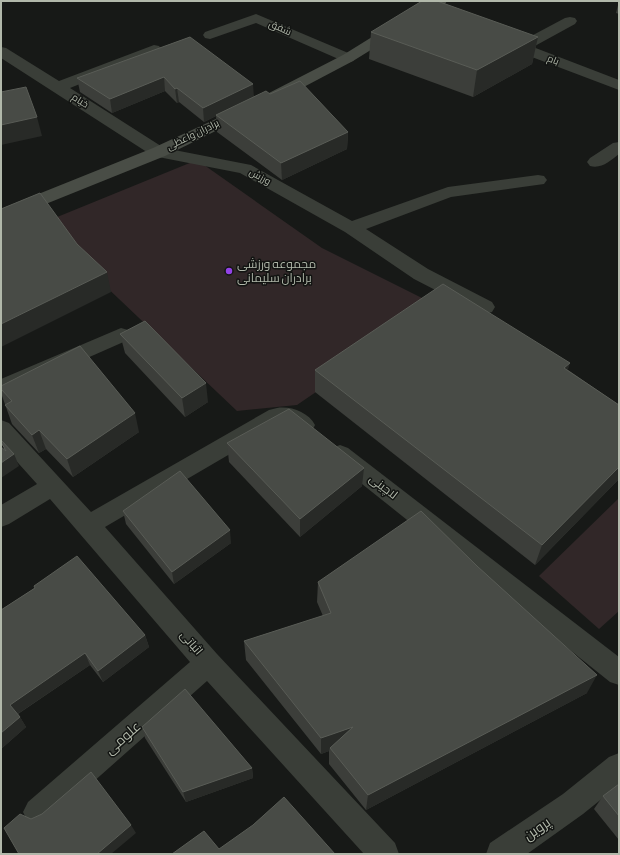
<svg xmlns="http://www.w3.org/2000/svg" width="620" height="855" font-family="'Sofia Sans Condensed',Cairo,sans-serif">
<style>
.green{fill:#312728}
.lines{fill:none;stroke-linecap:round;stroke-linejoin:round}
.minor{fill:#3a3e38;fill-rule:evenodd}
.secondary{fill:#494d46;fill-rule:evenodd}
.wall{fill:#3c3e3a}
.shaded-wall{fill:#282a27}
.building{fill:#484b46;stroke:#595c56}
.poi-dot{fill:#9342e6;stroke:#121412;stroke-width:1.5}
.labels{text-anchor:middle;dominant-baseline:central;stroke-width:3;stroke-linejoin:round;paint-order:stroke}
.far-street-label{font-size:10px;fill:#b1b8aa;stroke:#121412}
.poi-label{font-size:12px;fill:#b1b8aa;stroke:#121412;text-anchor:start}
.street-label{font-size:12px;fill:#b1b8aa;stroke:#121412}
.near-street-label{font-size:14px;fill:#b1b8aa;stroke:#121412}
</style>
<rect width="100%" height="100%" fill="#171917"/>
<g class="green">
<path d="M197,160L322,248L440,307L297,405L237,411L40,224Z"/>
<path d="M619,498V611L599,629L539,576Z"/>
</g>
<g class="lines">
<g class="minor">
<path d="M256,14L353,55L356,58L353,61L348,63L343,61L256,23L210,39L205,38L203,35L205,32Z"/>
<path d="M570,17L575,18L577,21L575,24L533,47L619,80V90L516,51L501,45L499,42L501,39L506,38L520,42L565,18Z"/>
<path d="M154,45L159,46L161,49L159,52L70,88L164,148L251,165L352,221L448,187L538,175L544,176L547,180L544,184L451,197L366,229L428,269L492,302L495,307L492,312L485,314L478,312L414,279L345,232L240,173L153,156L1,58V47L6,48L59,81Z"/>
<path d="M619,142V154C610,161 602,169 590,166L587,162L590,158L613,143Z"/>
<path d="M121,328L128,330L131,335L128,340L1,396V379Z"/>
<path d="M277,408C291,406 308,412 315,425L312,431C296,436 295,424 281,424L105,527L217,654L395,843L399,854H364L207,681L48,822L38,827L28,822L23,812L28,802L190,662L50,499L9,524L1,527V505L37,484L1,444V420L9,423L91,512L269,410Z"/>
<path d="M340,445L348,448L619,657V685L610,682L332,460L329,454L332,448Z"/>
<path d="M619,753V785L583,814L527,854H486L490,843L563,794L609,757Z"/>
</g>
<g class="secondary">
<path d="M430,1H447L445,4L353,61L281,99L275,101L269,99L267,96L269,93L343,55Z"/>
<path d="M244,106L250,108L252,111L250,114L165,156L1,222V209L153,148Z"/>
</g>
</g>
<g class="wall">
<path d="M619,1V14L616,13Z"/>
<path d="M371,32L538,37L532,64L473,97L369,59Z"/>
<path d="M190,37L254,96L270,94L348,132L347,149L282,180L217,132L216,116L204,122L179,102L177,103L165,91L112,113L80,92L77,78Z"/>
<path d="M120,334L208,402L185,417L125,353Z"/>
<path d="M315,370H568L619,405V479L535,565L315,392Z"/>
<path d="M1,386L139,432L73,477L46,449L39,453L12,424L1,393Z"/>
<path d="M227,443L362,486L300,537L229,462Z"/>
<path d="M123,511L231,543L174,584L126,524Z"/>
<path d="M318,582L587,693L366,810L329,764V751L321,754L246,660L244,641L323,616L317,602Z"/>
<path d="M34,586L145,635L149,647L103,682L90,665L18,714L26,727L1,749V610L35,588Z"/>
<path d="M142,727L252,768L253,778L186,802L145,738Z"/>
<path d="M619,784V840L594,809L603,796Z"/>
</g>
<g class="shaded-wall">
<path d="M538,37L532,64L473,97L477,70Z"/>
<path d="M164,77L165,91L112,113L110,99Z"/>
<path d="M253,84L254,98L216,115V116L204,122L203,108Z"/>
<path d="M177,88L179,102L177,103L175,89Z"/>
<path d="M37,117L42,136L1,145V125Z"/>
<path d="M348,132L347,149L282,180L281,163Z"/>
<path d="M107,272L111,292L1,347V324Z"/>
<path d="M570,363L563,385L564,368Z"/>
<path d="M206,383L208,402L185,417L182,398Z"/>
<path d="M135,413L139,432L73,477L67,459Z"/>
<path d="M39,430L46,449L39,453L32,435Z"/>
<path d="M14,454L19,466L1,478V463Z"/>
<path d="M619,467V479L535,565L542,545Z"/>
<path d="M364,468L362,486L300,537V519Z"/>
<path d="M230,530L231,543L174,584L172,572Z"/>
<path d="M145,635L149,647L103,682L98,671Z"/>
<path d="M85,653L90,665L16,715L10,705Z"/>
<path d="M597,675L587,693L366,810L368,795Z"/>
<path d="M20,717L26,727L1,749V733Z"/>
<path d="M353,727L330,748L329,751L321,754V738Z"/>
<path d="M252,768L253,778L186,802L183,792Z"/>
<path d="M131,825L136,833L111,854H97Z"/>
</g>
<g class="building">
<path d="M422,1H437L538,37L477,70L371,32Z"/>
<path d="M190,37L253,84L203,108L177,88L175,89L164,77L110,99L77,78Z"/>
<path d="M300,81L348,132L281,163L216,115L266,91L270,94Z"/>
<path d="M26,87L37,117L1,125V92Z"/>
<path d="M40,193L77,244L107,272L1,324V209Z"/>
<path d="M443,284L570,363L564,368L619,405V467L542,545L315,370Z"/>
<path d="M145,321L206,383L182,398L120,334Z"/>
<path d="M80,346L135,413L67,459L39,430L32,435L5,405L12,401L1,389V386Z"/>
<path d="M289,409L364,468L300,519L227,443Z"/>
<path d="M1,440L14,454L1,463V447L6,451L1,442Z"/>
<path d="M180,471L230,530L172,572L123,511Z"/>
<path d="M421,511L477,566L597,675L368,795L330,748L353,727L321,738L244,641L331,613L318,582Z"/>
<path d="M77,556L145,635L98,671L85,653L10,705L20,717L1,733V610L35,588L34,586Z"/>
<path d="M185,689L252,768L183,792L142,727Z"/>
<path d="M91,772L131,825L97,854H19L4,828L20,814L31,819L42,814Z"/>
<path d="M619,784V816L603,796Z"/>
<path d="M284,797L335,854H172L204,831L219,849L253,825Z"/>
</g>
<circle class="poi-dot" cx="229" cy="271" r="4"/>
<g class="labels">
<g class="far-street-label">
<text transform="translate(280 28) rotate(24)">شفق</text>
<text transform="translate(553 60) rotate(21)">بام</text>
<text transform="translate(80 101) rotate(32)">خیام</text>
<text transform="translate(193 135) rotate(-26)">برادران واعظی</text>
<text transform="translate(260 177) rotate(29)">ورزش</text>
</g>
<g class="poi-label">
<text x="237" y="264">مجموعه ورزشی<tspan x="237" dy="14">برادران سلیمانی</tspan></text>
</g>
<g class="street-label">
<text transform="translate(383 487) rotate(38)">لاچینی</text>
<text transform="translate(191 643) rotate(49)">اثباتی</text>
</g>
<g class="near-street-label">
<text transform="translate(123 738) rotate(-41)">علومی</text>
<text transform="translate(537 829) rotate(-35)">پروین</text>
</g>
</g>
<rect width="620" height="855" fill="none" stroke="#b1b8aa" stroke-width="4"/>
</svg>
